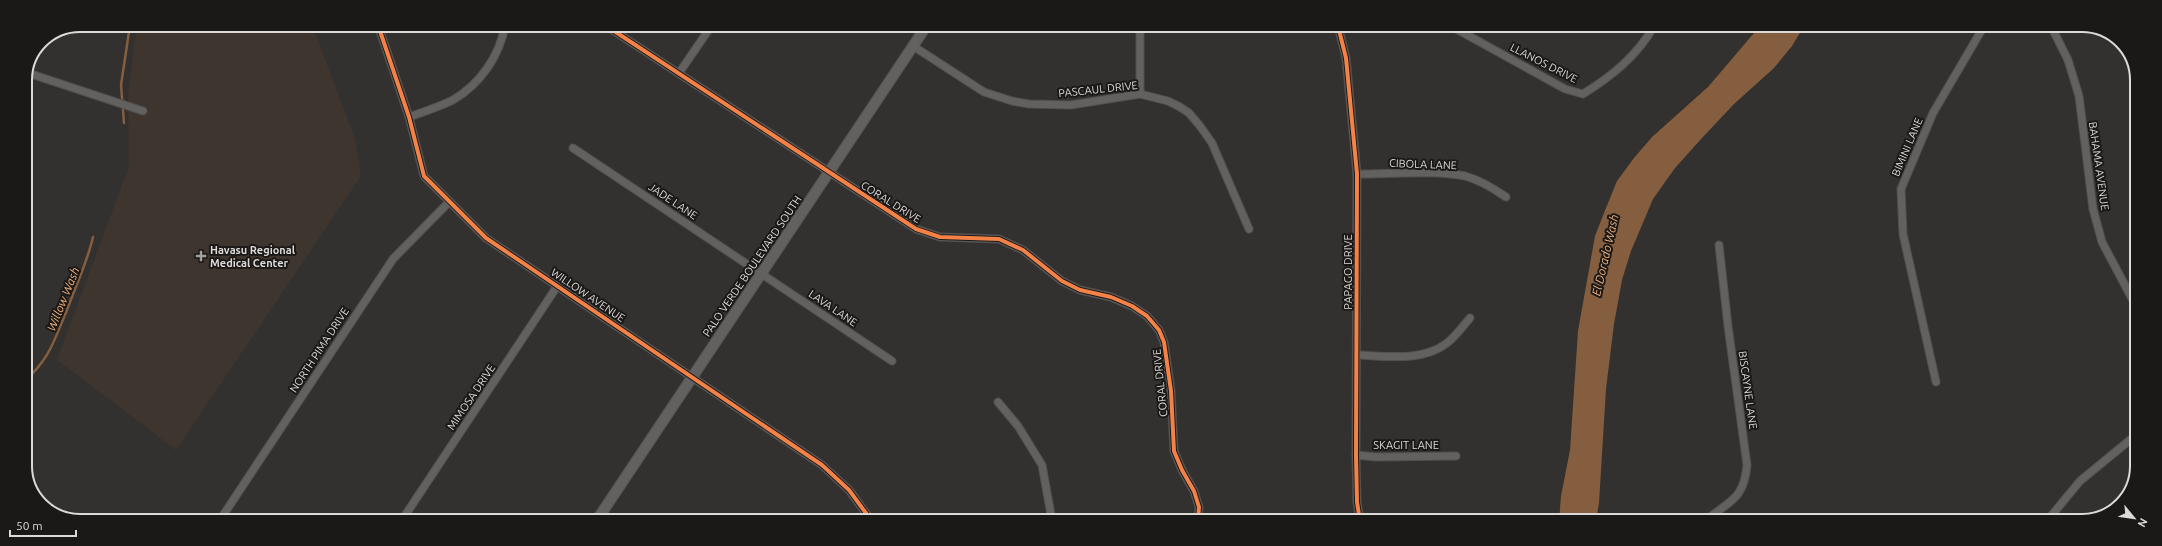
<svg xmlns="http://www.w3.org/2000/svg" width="2162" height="546" font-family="Ubuntu,sans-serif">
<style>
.built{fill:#3e352e}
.water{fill:#845e3e}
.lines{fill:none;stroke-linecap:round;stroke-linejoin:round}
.stream{stroke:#845e3e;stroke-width:2.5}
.minor-casing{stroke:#524f4d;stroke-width:9}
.secondary-casing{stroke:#524f4d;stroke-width:12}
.minor{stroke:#626160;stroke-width:7}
.secondary{stroke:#626160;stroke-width:10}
.cycleway-casing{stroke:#1b1918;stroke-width:6}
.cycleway{stroke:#f48246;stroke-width:4}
.poi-dot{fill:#a19e9c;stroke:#1b1918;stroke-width:1.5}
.labels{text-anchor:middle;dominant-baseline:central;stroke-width:4;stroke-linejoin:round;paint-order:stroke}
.street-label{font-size:11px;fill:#dcd9d7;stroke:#1b1918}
.poi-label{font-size:11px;font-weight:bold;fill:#dcd9d7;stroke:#1b1918;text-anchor:start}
.water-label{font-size:12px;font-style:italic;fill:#f3b17c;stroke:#1b1918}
.rim{fill:none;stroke:#dcd9d7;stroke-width:2}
</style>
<rect width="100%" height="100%" fill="#33312f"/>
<path class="built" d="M137,25H309L314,30L355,139L361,176L176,450L57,360L129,166L128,96Z"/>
<path class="water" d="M1760,26H1804L1792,46L1774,68L1734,104L1702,138L1675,168L1653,199L1631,251L1622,280L1614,324L1606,389L1599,503L1596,521H1559L1561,496L1570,450L1578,331L1595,236L1606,208L1617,181L1634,158L1652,137L1708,87Z"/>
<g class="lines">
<g class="stream">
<path d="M124,123L121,85L130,25"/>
<path d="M25,381C51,357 54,340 67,310C76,285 87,263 93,237"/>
</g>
<defs>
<g id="minor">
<path d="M378,25L409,117L424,176L486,238L822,465L849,490L871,520"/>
<path d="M605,25L916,229L940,237L999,239L1023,250L1062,281L1080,290L1111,297L1132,306L1147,316L1159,330L1164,342L1171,391L1174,451L1182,470L1194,491L1199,507L1198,521"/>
<path d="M1338,26L1346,58L1357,174L1356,455L1357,502L1360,521"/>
<path d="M1451,26L1565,89L1583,94C1612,76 1637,56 1654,26"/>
<path d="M2051,26L2068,60L2079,96L2093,209L2102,242L2136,306"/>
<path d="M913,46L984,92L1012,101L1029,104L1071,105L1140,94L1168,101L1180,107L1189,113L1200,126L1212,143L1249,229"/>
<path d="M28,73L143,111"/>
<path d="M679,73L712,25"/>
<path d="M1140,94V26"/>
<path d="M409,117C423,112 439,107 453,100C480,84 500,56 505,25"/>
<path d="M573,148L892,361"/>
<path d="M1357,174C1387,174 1437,170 1465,176C1480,180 1493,188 1506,197"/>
<path d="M1358,355C1386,356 1423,362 1447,343C1456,336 1463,326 1470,318"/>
<path d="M1936,382L1903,234L1901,189L1933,113L1984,26"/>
<path d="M998,402L1018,426L1042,465L1052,520"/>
<path d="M1356,455L1376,457L1456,456"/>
<path d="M220,520L393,259L449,202"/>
<path d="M402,520L558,285"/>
<path d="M1705,521C1729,501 1744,500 1747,465L1728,326L1719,245"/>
<path d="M2047,521L2080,481L2136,435"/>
</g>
<path id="secondary" d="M597,520L927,25"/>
</defs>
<use href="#minor" class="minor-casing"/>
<use href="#secondary" class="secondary-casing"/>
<use href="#minor" class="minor"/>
<use href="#secondary" class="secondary"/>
<defs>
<g id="cycleway">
<path d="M378,25L409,117L424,176L486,238L822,465L849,490L871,520"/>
<path d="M605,25L916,229L940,237L999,239L1023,250L1062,281L1080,290L1111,297L1132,306L1147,316L1159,330L1164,342L1171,391L1174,451L1182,470L1194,491L1199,507L1198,521"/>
<path d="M1338,26L1346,58L1357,174L1356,455L1357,502L1360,521"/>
</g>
</defs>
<use href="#cycleway" class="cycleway-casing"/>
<use href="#cycleway" class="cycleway"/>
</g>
<path class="poi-dot" d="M199 250h4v4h4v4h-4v4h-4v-4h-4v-4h4z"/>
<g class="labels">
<g class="street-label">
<text transform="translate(1544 63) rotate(27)">LLANOS DRIVE</text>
<text transform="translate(1098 89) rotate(-6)">PASCAUL DRIVE</text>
<text transform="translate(1907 147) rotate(-67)">BIMINI LANE</text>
<text transform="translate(1423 164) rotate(2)">CIBOLA LANE</text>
<text transform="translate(2099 166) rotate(82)">BAHAMA AVENUE</text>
<text transform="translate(673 201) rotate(34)">JADE LANE</text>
<text transform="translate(891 202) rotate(32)">CORAL DRIVE</text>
<text transform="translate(752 266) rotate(-56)">PALO VERDE BOULEVARD SOUTH</text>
<text transform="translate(1348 272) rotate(-90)">PAPAGO DRIVE</text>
<text transform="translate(588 295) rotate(34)">WILLOW AVENUE</text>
<text transform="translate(833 308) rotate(34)">LAVA LANE</text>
<text transform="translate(319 350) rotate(-57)">NORTH PIMA DRIVE</text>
<text transform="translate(1160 383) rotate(-96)">CORAL DRIVE</text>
<text transform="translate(1748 390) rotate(82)">BISCAYNE LANE</text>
<text transform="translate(471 397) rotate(-56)">MIMOSA DRIVE</text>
<text x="1406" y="445">SKAGIT LANE</text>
</g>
<g class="poi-label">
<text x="210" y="250">Havasu Regional<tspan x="210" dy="13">Medical Center</tspan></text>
</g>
<g class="water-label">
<text transform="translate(1605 255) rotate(-77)">El Dorado Wash</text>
<text transform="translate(63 299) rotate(-68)">Willow Wash</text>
</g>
</g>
<path d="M0 0H2162V546H0ZM80 32H2082A48 48 0 0 1 2130 80V466A48 48 0 0 1 2082 514H80A48 48 0 0 1 32 466V80A48 48 0 0 1 80 32Z" fill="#1b1918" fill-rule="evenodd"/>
<path class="rim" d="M80 32H2082A48 48 0 0 1 2130 80V466A48 48 0 0 1 2082 514H80A48 48 0 0 1 32 466V80A48 48 0 0 1 80 32Z"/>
<g transform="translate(2134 518) rotate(119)" stroke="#1b1918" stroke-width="3" paint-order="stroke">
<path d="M0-3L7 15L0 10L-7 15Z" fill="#dcd9d7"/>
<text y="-6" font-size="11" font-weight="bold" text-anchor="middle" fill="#dcd9d7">N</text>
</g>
<path d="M10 530v6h66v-6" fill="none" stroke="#dcd9d7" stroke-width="2"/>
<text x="16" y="530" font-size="12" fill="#dcd9d7" stroke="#1b1918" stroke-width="3" paint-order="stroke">50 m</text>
</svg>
